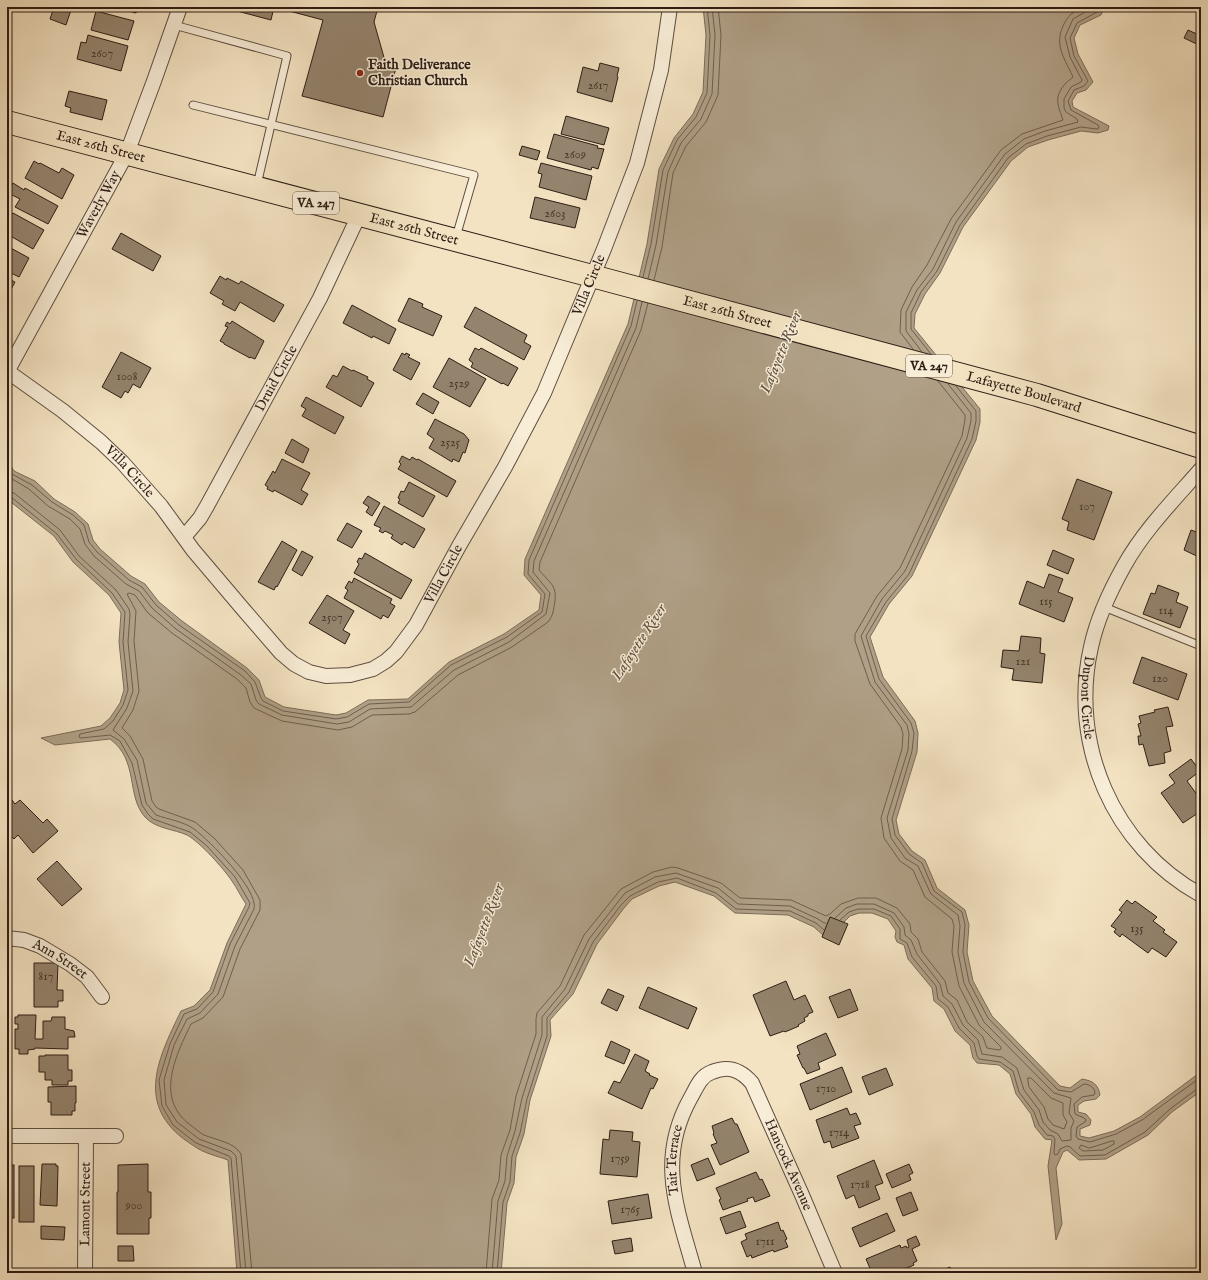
<svg xmlns="http://www.w3.org/2000/svg" width="1208" height="1280" font-family="'IM FELL English',serif">
<style>
.water{fill:#b0a087;stroke:#7b6c59}
.lines{fill:none;stroke-linecap:round;stroke-linejoin:round}
.shore{stroke:#6e5e4e;stroke-width:1}
.building{fill:#94846e;stroke:#2c1d14}
.service-casing{stroke:#5e4e40;stroke-width:9}
.minor-casing{stroke:#5e4e40;stroke-width:16}
.primary-casing{stroke:#2c1d14;stroke-width:24}
.service{stroke:#f8edd7;stroke-width:7}
.minor{stroke:#f8edd7;stroke-width:14}
.primary{stroke:#f4e3c2;stroke-width:22}
.poi-dot{fill:#8f2418;stroke:#f8edd7;stroke-width:1.5}
.labels{text-anchor:middle;dominant-baseline:central;stroke-width:3;stroke-linejoin:round;paint-order:stroke}
.number-label{font-size:12px;fill:#46372a}
.shield{fill:#f8edd7;stroke:#695b4e;stroke-width:1}
.shield-label{font-size:13px;font-weight:bold;fill:#2c1d14}
.poi-label{font-size:14px;font-weight:bold;fill:#2c1d14;stroke:#f8edd7;text-anchor:start}
.street-label{font-size:14px;fill:#2c1d14;stroke:#f8edd7}
.water-label{font-size:15px;font-style:italic;fill:#615142;stroke:#f8edd7}
</style>
<rect width="100%" height="100%" fill="#f4e3c2"/>
<filter id="stains"><feTurbulence type="fractalNoise" baseFrequency=".005" numOctaves="4"/><feColorMatrix values="0 0 0 0 .2 0 0 0 0 .09 0 0 0 0 .02 0 0 0 .5 -.17"/></filter>
<radialGradient id="worn" r=".72"><stop offset=".6" stop-color="#630" stop-opacity="0"/><stop offset="1" stop-color="#630" stop-opacity=".3"/></radialGradient>
<path class="water" d="M703,7H1104L1101,15L1080,25L1074,38L1078,54L1093,82L1086,90L1077,93L1072,101L1073,107L1109,126L1108,130L1098,133L1081,131L1048,140L1028,147L1011,161L963,227L940,273L925,294L915,314L914,328L980,409V422L976,440L912,576L889,604L870,637L883,677L915,721L918,733L917,752L896,820L899,834L912,851L925,860L937,888L965,910L969,925L967,952L973,981L992,1016L1060,1086L1070,1088L1082,1079C1093,1081 1098,1084 1100,1095L1096,1099L1084,1101L1078,1105V1112L1086,1114L1091,1120L1090,1125L1080,1129V1136L1089,1138L1114,1131L1140,1117L1198,1074L1201,1069V1091L1172,1112L1148,1135L1106,1159L1079,1160L1067,1150L1063,1152L1056,1168L1062,1224L1056,1240L1048,1166L1052,1140L1045,1139L1035,1127L1031,1114L1016,1094L1010,1074L999,1065L977,1063L973,1058L970,1045L955,1031L944,1009L934,1001L932,988L908,959L904,945L897,942L895,937L896,931L888,919L872,913H859L850,916L839,927L823,935L814,927L788,915L735,913L714,896L675,882L659,886L632,899L624,908L597,944L573,994L550,1020L551,1036L530,1100L524,1134L516,1157L514,1183L507,1203L501,1273H237L228,1160C217,1156 203,1153 194,1146C134,1109 156,1062 181,1011L194,1006L210,990L227,943L246,904C241,897 237,888 232,881C224,869 200,842 187,835C174,829 156,829 145,817C126,796 139,760 110,739L55,745L41,738L101,726L110,718L120,703L124,690L119,642L121,613L109,595L73,562L54,536L7,499V460L14,471L35,481L54,499L75,512L88,524L93,540L100,549L131,576L145,584L159,602L182,621L247,668L259,680L265,697L284,707L336,715L346,713L368,700L408,699L449,662L504,634L539,610L541,595L524,575L525,559L628,324L647,244L659,169L674,138L693,114L703,92L706,35Z"/>
<g class="lines">
<g class="shore">
<path d="M643,277L651,244L663,170L677,140L696,117L707,93L710,35L707,7"/>
<path d="M648,279L656,245L668,172L681,143L701,119L712,94L715,35L712,7"/>
<path d="M654,280L662,247L673,173L686,146L706,122L718,95L721,35L718,7"/>
<path d="M913,349L900,332L901,310L912,287L927,265L951,219L1001,150L1022,134L1063,120C1058,105 1053,97 1066,83C1068,81 1071,79 1073,77C1065,59 1054,46 1063,26C1068,15 1073,12 1083,7"/>
<path d="M922,352L906,331V312L917,290L933,269L956,222L1005,154L1024,139L1045,131L1078,122L1077,119L1066,112L1064,108V99L1071,87L1081,82L1082,80L1070,57L1065,37L1073,19L1094,7"/>
<path d="M931,354L911,329V313L921,292L937,271L960,225L1008,158L1026,144L1047,136L1081,127L1097,129L1099,128L1098,125L1071,110L1068,101L1074,90L1084,86L1088,81L1074,56L1070,38L1077,23L1097,12L1100,7"/>
<path d="M956,386L976,411V421L972,439L909,574L886,602L866,636L879,679L911,723L914,733L912,751L892,819L895,835L909,854L922,863L934,891L962,912L965,925L963,952L969,982L988,1018L1058,1090L1071,1092L1084,1084C1089,1084 1095,1088 1095,1093L1094,1095L1082,1097L1074,1104L1075,1114L1084,1118L1086,1120L1085,1122L1077,1127L1076,1136L1078,1139L1090,1142L1116,1134L1142,1120L1201,1077"/>
<path d="M7,467L12,474L32,485L52,502L73,515L84,525L89,542L97,552L129,580L142,587L156,605L179,625L245,671L255,682L261,698L263,701L283,711L336,719L347,717L369,704L409,702L451,665L507,637L542,612L545,594L528,574L529,560L631,326L637,301"/>
<path d="M7,476L29,489L48,506L70,519L80,529L85,544L94,556L126,584L139,591L152,608L176,629L241,675L251,684L256,700L259,704L282,715L337,724L349,722L370,709L411,707L454,670L509,642L546,614L550,593L533,572L534,561L636,328L642,302"/>
<path d="M7,491L14,493L60,530L79,556L116,590L129,609L130,614L128,642L133,691L127,708L113,730L124,739L137,760L146,803L156,815C167,819 185,822 194,829C209,840 259,890 254,909L235,946L218,994L200,1013L187,1019L174,1045L164,1080L166,1105L177,1122L199,1139L231,1151L236,1156L246,1273"/>
<path d="M7,496L11,497L57,534L76,559L112,593L125,612L123,642L128,690L123,705L113,721L104,729L80,734L79,737L81,738L110,735L120,741L132,763L142,805L148,814L153,819L190,832L207,846L235,877L250,903L249,907L230,944L213,992L197,1009L184,1014L170,1044L159,1080L162,1106L173,1125L196,1143L229,1156L231,1158L241,1273"/>
<path d="M835,918L846,908L857,904H874L894,913L904,927L905,935L911,940L917,954L940,984L943,996L952,1004L963,1025L978,1040L982,1054L1002,1057L1017,1068L1024,1090L1039,1110L1043,1122L1050,1130L1058,1134L1062,1141L1071,1140V1128L1074,1121L1069,1113L1071,1098L1054,1093L984,1022L964,983L958,952L960,926L958,915L931,894L918,866L905,858L891,838L887,818L908,750L909,734L907,725L875,682L861,636L882,599L905,571L967,438L971,421V413L948,384"/>
<path d="M840,920L849,912L858,909H874L891,916L900,929V939L907,943L912,957L936,986L938,999L948,1007L959,1028L974,1043L977,1056L979,1059L1000,1062L1013,1071L1019,1092L1034,1112L1039,1125L1047,1135L1053,1136L1055,1139L1054,1153L1055,1155L1058,1154L1060,1149L1067,1146L1070,1147L1080,1156L1105,1155L1145,1132L1170,1109L1197,1089L1201,1088"/>
<path d="M1028,1078H1031L1051,1098L1063,1103V1115L1067,1122L1064,1129L1053,1125L1048,1119L1044,1107L1029,1087Z"/>
<path d="M1112,1141H1114V1144L1103,1150L1083,1151L1079,1148L1081,1145L1089,1148Z"/>
<path d="M252,1273L241,1154C234,1142 216,1140 204,1135C198,1132 194,1127 189,1124C155,1097 176,1055 191,1024L203,1018L223,997L240,949L260,910V900L243,870L214,838L195,822L159,809L156,807L152,801L143,759L130,736L122,728L133,710L139,691L134,641L136,611L127,594L129,593L135,595L148,613L172,633L237,679L246,688L250,702L254,708L282,721L338,730L352,727L372,715L409,714L415,712L458,675L512,647L548,622C552,617 553,613 554,607C558,586 552,585 539,570L540,562L641,330L648,303"/>
<path d="M486,1273L492,1199L499,1180L501,1155L510,1130L516,1096L536,1034V1019L537,1013L560,986L584,935L621,889L653,872L672,867L678,868L721,883L740,898L791,900L826,916L830,914L841,904L858,898H876L897,908L910,924L911,932L918,939L922,952L945,981L948,993L957,1000L967,1022L983,1037L987,1048L999,1050L1001,1049V1047L979,1025L959,986L952,952L954,926L952,919L925,897L913,870L900,861L884,838L881,818L902,749L903,734L901,727L870,684L855,641V634L877,596L900,568L962,436L965,420V415L938,381"/>
<path d="M492,1273L498,1201L505,1181L507,1156L515,1131L522,1098L542,1035V1017L565,989L589,939L625,893L655,877L676,873L718,888L738,904L790,906L818,919L824,923H826"/>
<path d="M497,1273L503,1202L510,1182L512,1156L520,1133L527,1099L547,1036V1018L569,992L593,942L621,905L630,896L658,882L677,878L716,893L736,909L790,911L816,923L824,930"/>
</g>
</g>
<g class="building">
<path d="M54,7H72L66,25L50,19Z"/>
<path d="M114,7H138L136,13Z"/>
<path d="M238,7H274L271,20L237,11Z"/>
<path d="M274,7H378L374,22L385,61L397,64L383,117L302,96L323,20Z"/>
<path d="M96,11L134,21L128,40L91,30Z"/>
<path d="M1201,29V46L1184,38L1188,30L1199,35Z"/>
<path d="M88,35L128,46L121,71L77,59L81,42L86,43Z"/>
<path d="M600,63L619,68L617,76L618,77L612,102L577,92L583,67L598,71Z"/>
<path d="M69,91L107,100L102,120L70,112L71,108L65,106Z"/>
<path d="M566,116L609,128L604,145L561,134Z"/>
<path d="M554,134L598,146L597,148L604,149L598,169L592,167L591,170L547,158Z"/>
<path d="M522,146L540,151L537,160L519,155Z"/>
<path d="M34,161L39,164L40,163L59,173L62,168L74,175L62,199L25,178Z"/>
<path d="M541,163L592,176L586,200L539,187L542,174L538,173Z"/>
<path d="M13,183L24,190L25,188L58,206L48,224L15,207L20,199L8,193Z"/>
<path d="M535,197L580,208L575,228L530,218Z"/>
<path d="M7,212L11,215L13,213L44,230L33,249L7,234V223L9,220L7,218Z"/>
<path d="M121,233L161,256L153,271L112,249Z"/>
<path d="M7,246L29,258L19,277L7,271Z"/>
<path d="M220,276L226,280L227,278L239,284L241,281L284,305L274,322L240,302L235,311L222,304L224,301L210,293Z"/>
<path d="M7,278L15,282L7,297Z"/>
<path d="M409,298L423,304L422,307L442,316L433,336L398,321Z"/>
<path d="M352,305L396,329L389,344L373,336L372,338L343,323Z"/>
<path d="M475,307L527,335L524,342L531,346L524,360L464,327Z"/>
<path d="M232,321L264,341L255,359L250,357V358L224,344V343L220,341L228,327L225,326L227,322L230,324Z"/>
<path d="M475,348L479,350L481,348L518,368L508,386L503,383L502,384L471,367L473,363L469,360Z"/>
<path d="M121,352L151,368L140,388L133,384L128,393L125,391L121,398L102,387Z"/>
<path d="M402,353L405,355L406,353L410,355L408,357L420,363L411,380L393,370Z"/>
<path d="M449,358L486,379L470,407L433,387Z"/>
<path d="M343,366L352,371L353,370L368,377L367,379L374,383L361,407L326,387L333,375L337,377Z"/>
<path d="M423,393L439,402L433,414L416,404Z"/>
<path d="M306,397L344,417L335,434L302,416L306,409L301,406Z"/>
<path d="M435,419L464,434L469,440L465,453L463,452L459,462L453,459L452,462L429,448L434,439L427,434Z"/>
<path d="M292,439L309,449L303,463L285,453Z"/>
<path d="M402,456L410,460L412,457L417,460L418,459L456,481L447,497L398,469L401,464L399,462Z"/>
<path d="M282,459L310,473L301,490L308,494L302,505L274,490L273,492L267,489L268,487L265,485L273,471L275,473Z"/>
<path d="M1077,479L1112,492L1094,540L1067,530L1069,522L1062,519Z"/>
<path d="M409,482L435,496L423,517L398,503L400,499L398,498L401,491L404,492Z"/>
<path d="M368,496L380,503L372,516L366,512L369,507L363,503Z"/>
<path d="M384,506L425,529L414,548L404,542L402,545L391,538L393,535L385,531L383,533L379,531L381,528L374,525Z"/>
<path d="M347,523L362,531L352,548L337,540Z"/>
<path d="M1191,530L1199,533V531L1201,532V558L1184,550Z"/>
<path d="M282,541L297,550L277,587L276,586L274,590L258,582Z"/>
<path d="M1053,550L1074,559L1068,574L1047,565Z"/>
<path d="M302,551L313,557L302,576L292,570Z"/>
<path d="M365,553L412,580L401,599L354,573L359,564L357,562L359,558L362,559Z"/>
<path d="M1049,574L1063,579L1058,592L1073,598L1064,622L1019,604L1027,581L1044,588Z"/>
<path d="M354,578L392,599L390,603L395,606L388,618L383,615L381,619L344,598L348,590L345,588L349,581L352,583Z"/>
<path d="M1158,585L1179,593L1176,602L1188,607L1180,628L1143,614L1151,593L1155,594Z"/>
<path d="M327,595L354,611L343,630L350,634L345,644L309,623Z"/>
<path d="M1021,636L1041,638L1040,653L1045,654L1042,683L1012,680L1014,669L1001,667L1003,650L1019,651Z"/>
<path d="M1142,657L1187,674L1178,700L1133,683Z"/>
<path d="M1168,707L1173,726L1166,727L1171,751L1164,753L1165,763L1149,766L1143,744L1139,745L1138,736H1141L1138,724L1141,723L1139,716L1155,712L1154,710Z"/>
<path d="M1191,759L1200,771L1187,781L1201,800V811L1183,823L1161,793L1175,783L1169,775Z"/>
<path d="M7,790L11,794L9,796L15,804L20,800L43,823L47,819L58,831L33,853L18,835L14,839L7,832Z"/>
<path d="M57,861L82,889L62,906L37,879Z"/>
<path d="M1127,900L1132,904L1135,901L1157,917L1153,921L1165,930L1163,932L1177,942L1166,957L1152,948L1148,953L1122,934L1120,937L1114,932L1116,929L1111,926L1122,912L1119,910Z"/>
<path d="M830,917L848,924L839,945L822,937Z"/>
<path d="M34,963H58L57,990H63V1001H58V1007H34Z"/>
<path d="M786,981L794,1000L805,995L813,1012L808,1014V1016L804,1018L805,1021L798,1025L799,1026L785,1032L784,1031L770,1036L753,995Z"/>
<path d="M648,987L697,1008L688,1029L639,1008Z"/>
<path d="M608,989L624,996L617,1011L601,1003Z"/>
<path d="M850,989L858,1010L838,1018L829,997Z"/>
<path d="M18,1015H36L35,1039H43V1021H51L52,1017H65V1029L74,1031L75,1037H68V1049L35,1048V1049L28,1050V1054H19V1049H15V1029H18V1024H15V1017H18Z"/>
<path d="M826,1033L836,1055L818,1063L820,1069L807,1074L804,1068H803L797,1055L800,1054L797,1046Z"/>
<path d="M611,1041L630,1050L624,1064L605,1056Z"/>
<path d="M635,1054L649,1061L645,1071L650,1074L649,1075L658,1079L653,1089L651,1088L642,1109L608,1093L614,1081L620,1083Z"/>
<path d="M45,1055H68V1070H72V1081H68V1085H52V1080H45V1072H39V1056H45Z"/>
<path d="M842,1067L852,1092L810,1110L800,1084Z"/>
<path d="M886,1068L893,1085L869,1095L862,1077Z"/>
<path d="M76,1086V1103H75V1111H72V1115H51V1102H48V1087Z"/>
<path d="M847,1108L850,1115L856,1113L861,1124L854,1126L859,1138L832,1148L830,1141L824,1143L816,1120Z"/>
<path d="M732,1118L735,1124H737L749,1152L720,1165L711,1145L717,1143L713,1134L714,1133L712,1126Z"/>
<path d="M610,1130L633,1132L632,1141L640,1142L637,1177L600,1174L603,1139L609,1140Z"/>
<path d="M708,1158L715,1174L697,1181L691,1165Z"/>
<path d="M874,1160L883,1183L875,1186L880,1199L859,1208L854,1195L846,1199L837,1176Z"/>
<path d="M42,1164H56V1166H58L57,1206L40,1205Z"/>
<path d="M148,1164V1192H151V1218H149V1234H117V1192H118V1165Z"/>
<path d="M909,1164L913,1173L909,1175L911,1180L892,1188L886,1174Z"/>
<rect x="7" y="1165" width="7" height="53"/>
<rect x="19" y="1166" width="15" height="56"/>
<path d="M756,1172L760,1180L762,1179L770,1196L755,1202L753,1197L747,1199L748,1201L723,1210L719,1200L721,1199L716,1188Z"/>
<path d="M911,1192L918,1210L903,1216L896,1198Z"/>
<path d="M648,1194L652,1218L612,1224L608,1201Z"/>
<path d="M740,1211L746,1227L726,1234L720,1218Z"/>
<path d="M887,1213L895,1231L860,1247L852,1228Z"/>
<path d="M778,1222L781,1231L783,1230L787,1239L785,1240L788,1247L774,1252L773,1250L752,1258L751,1255L747,1257L741,1242L747,1239L745,1234Z"/>
<path d="M41,1226L65,1227L64,1240L41,1239Z"/>
<path d="M916,1236L920,1245L912,1249L917,1261L913,1263L914,1265L895,1273H872L866,1259L900,1245L901,1248L906,1246L907,1248L909,1247L907,1240Z"/>
<path d="M631,1238L633,1251L615,1254L612,1241Z"/>
<path d="M118,1246H133L134,1261H118Z"/>
<path d="M950,1267L953,1273H936Z"/>
</g>
<g class="lines">
<defs>
<g id="service">
<path d="M174,25L287,56L257,185"/>
<path d="M193,105L474,175L456,237"/>
<path d="M1104,607L1201,646"/>
</g>
<g id="minor">
<path id="s1" d="M7,371L63,411L101,442L122,462L161,506L193,550L243,609L281,653L294,664L309,672L326,676L350,675L373,669L386,661L396,652L416,625L459,546L505,467L544,393L604,249L637,163L661,70L670,7"/>
<path id="s2" d="M7,372L127,153L154,81L180,7"/>
<path id="s3" d="M1201,469C1174,500 1144,530 1124,566C1110,591 1097,619 1091,647C1069,744 1113,847 1201,895"/>
<path id="s4" d="M184,537L200,518L207,506L320,298L359,215"/>
<path id="s5" d="M7,938L24,940L40,946L70,964L87,977L102,997"/>
<path d="M7,1136H116"/>
<path id="s6" d="M85,1272L86,1136"/>
<path id="s7" d="M695,1273C678,1211 656,1161 690,1099C696,1089 700,1076 712,1072C729,1065 741,1070 752,1083L802,1195L835,1273"/>
</g>
<g id="primary">
<path id="s8" d="M7,122L592,276L1037,395L1201,447"/>
</g>
</defs>
<use href="#service" class="service-casing"/>
<use href="#minor" class="minor-casing"/>
<use href="#primary" class="primary-casing"/>
<use href="#service" class="service"/>
<use href="#minor" class="minor"/>
<use href="#primary" class="primary"/>
</g>
<circle class="poi-dot" cx="360" cy="73" r="4"/>
<g class="labels">
<g class="number-label">
<text x="102" y="53">2607</text>
<text x="598" y="85">2617</text>
<text x="575" y="154">2609</text>
<text x="555" y="213">2603</text>
<text x="127" y="376">1008</text>
<text x="459" y="383">2529</text>
<text x="450" y="442">2525</text>
<text x="1087" y="506">107</text>
<text x="1046" y="601">115</text>
<text x="1166" y="610">114</text>
<text x="332" y="617">2507</text>
<text x="1023" y="661">121</text>
<text x="1160" y="678">120</text>
<text x="1137" y="928">135</text>
<text x="46" y="976">817</text>
<text x="826" y="1088">1710</text>
<text x="839" y="1132">1714</text>
<text x="620" y="1158">1759</text>
<text x="860" y="1184">1718</text>
<text x="134" y="1205">900</text>
<text x="630" y="1209">1765</text>
<text x="765" y="1241">1711</text>
</g>
<g class="shield">
<rect x="293" y="192" width="46" height="22" rx="3"/>
<rect x="906" y="355" width="46" height="22" rx="3"/>
</g>
<g class="shield-label">
<text x="316" y="203">VA 247</text>
<text x="929" y="366">VA 247</text>
</g>
<g class="poi-label">
<text x="368" y="65">Faith Deliverance<tspan x="368" dy="16">Christian Church</tspan></text>
</g>
<g class="street-label">
<text stroke="none"><textPath href="#s8" startOffset="97">East 26th Street</textPath></text>
<text stroke="none"><textPath href="#s2" startOffset="191">Waverly Way</textPath></text>
<text stroke="none"><textPath href="#s8" startOffset="421">East 26th Street</textPath></text>
<text stroke="none"><textPath href="#s1" startOffset="939">Villa Circle</textPath></text>
<text stroke="none"><textPath href="#s8" startOffset="745">East 26th Street</textPath></text>
<text stroke="none"><textPath href="#s4" startOffset="184">Druid Circle</textPath></text>
<text stroke="none"><textPath href="#s8" startOffset="1052">Lafayette Boulevard</textPath></text>
<text stroke="none"><textPath href="#s1" startOffset="159">Villa Circle</textPath></text>
<text stroke="none"><textPath href="#s1" startOffset="615">Villa Circle</textPath></text>
<text stroke="none"><textPath href="#s3" startOffset="263">Dupont Circle</textPath></text>
<text stroke="none"><textPath href="#s5" startOffset="58">Ann Street</textPath></text>
<text stroke="none"><textPath href="#s7" startOffset="116">Tait Terrace</textPath></text>
<text stroke="none"><textPath href="#s7" startOffset="350">Hancock Avenue</textPath></text>
<text stroke="none"><textPath href="#s6" startOffset="68">Lamont Street</textPath></text>
</g>
<g class="water-label">
<text transform="translate(781 352) rotate(-68)">Lafayette River</text>
<text transform="translate(639 642) rotate(-57)">Lafayette River</text>
<text transform="translate(484 925) rotate(-69)">Lafayette River</text>
</g>
</g>
<rect width="1208" height="1280" fill="none" stroke="#f4e3c2" stroke-width="24"/>
<rect x="8" y="8" width="1192" height="1264" fill="none" stroke="#2c1d14" stroke-width="2"/>
<rect x="12" y="12" width="1184" height="1256" fill="none" stroke="#2c1d14"/>
<rect width="100%" height="100%" filter="url(#stains)"/>
<rect width="100%" height="100%" fill="url(#worn)"/>
</svg>
